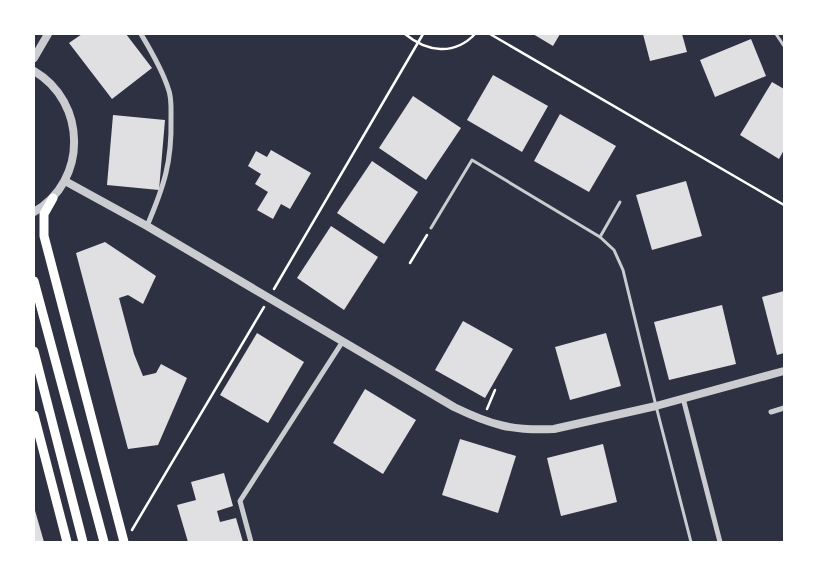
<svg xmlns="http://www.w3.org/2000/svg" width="818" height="576" font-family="'Fira Sans',sans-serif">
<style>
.building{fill:#e0e0e3}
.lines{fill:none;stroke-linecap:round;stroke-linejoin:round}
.path{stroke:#fff;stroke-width:2.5}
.service{stroke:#caccd0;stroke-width:3}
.minor{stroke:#caccd0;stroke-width:5}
.tertiary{stroke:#caccd0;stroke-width:8}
.secondary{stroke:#fff;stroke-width:9}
</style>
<rect width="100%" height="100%" fill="#2d3142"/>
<g class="building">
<path d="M82,34H126L152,68L112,99L69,43Z"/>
<path d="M533,34H560L553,46Z"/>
<path d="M643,34H682L687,52L650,61Z"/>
<path d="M751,39L766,76L715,97L700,60Z"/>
<path d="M493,75L548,106L522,152L467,120Z"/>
<path d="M772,82L784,89V150L779,159L740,135Z"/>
<path d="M413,96L461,128L426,180L379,148Z"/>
<path d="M560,114L616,146L589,192L534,161Z"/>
<path d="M113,115L165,120L159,190L107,185Z"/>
<path d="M271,150L311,173L290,209L281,204L273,219L257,210L268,192L255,184L261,174L248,166L256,151L267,157Z"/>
<path d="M372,161L418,192L384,244L337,213Z"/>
<path d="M686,181L702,236L652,250L636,195Z"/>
<path d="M331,226L378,257L344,310L297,278Z"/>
<path d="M105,242L156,276L143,304L128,295L119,298L134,354L143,376L156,373L161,364L187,378L158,445L128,449L76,253Z"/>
<path d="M784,291V353L777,355L762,297Z"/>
<path d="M722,305L736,364L669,380L654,322Z"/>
<path d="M463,321L513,349L485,398L435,370Z"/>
<path d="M257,333L304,362L268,423L220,395Z"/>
<path d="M606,333L621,386L570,400L555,347Z"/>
<path d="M365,389L416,420L383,474L333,443Z"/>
<path d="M460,439L516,456L498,513L442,495Z"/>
<path d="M603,444L617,502L561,516L547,458Z"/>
<path d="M224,473L233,506L217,511L220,522L236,518L243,542H188L177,505L196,500L191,482Z"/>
<path d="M34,507L44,542H34Z"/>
</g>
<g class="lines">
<g class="path">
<path d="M405,34C427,52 454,56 475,34"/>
<path d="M490,34L784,205"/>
<path d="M410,263L427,235"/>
<path d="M274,289L423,34"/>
<path d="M487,409L495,390"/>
<path d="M132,530L264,307"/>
</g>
<g class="service">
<path d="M776,34L784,46"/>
<path d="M431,228L472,160L600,237L614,250L623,270L656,406L691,542"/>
<path d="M600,237L620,202"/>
</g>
<g class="minor">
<path d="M141,34C151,51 162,69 168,88C172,97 171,109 171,119C172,162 164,186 147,226"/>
<path d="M683,398L720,542"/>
<path d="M771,412L784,408"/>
<path d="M251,542L240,501L343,341"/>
</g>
<g class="tertiary">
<path d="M34,58L48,34"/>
<path d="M34,71C87,102 88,181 34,212"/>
<path d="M65,181L147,226L454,407C491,425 512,431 554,429L656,406L784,371"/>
</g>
<g class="secondary">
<path d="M53,198L44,214V236L124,542"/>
<path d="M34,281L104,542"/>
<path d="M34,351L83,542"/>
<path d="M34,415L67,542"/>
</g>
</g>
<rect width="818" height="576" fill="none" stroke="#ffffff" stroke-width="70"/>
</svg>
